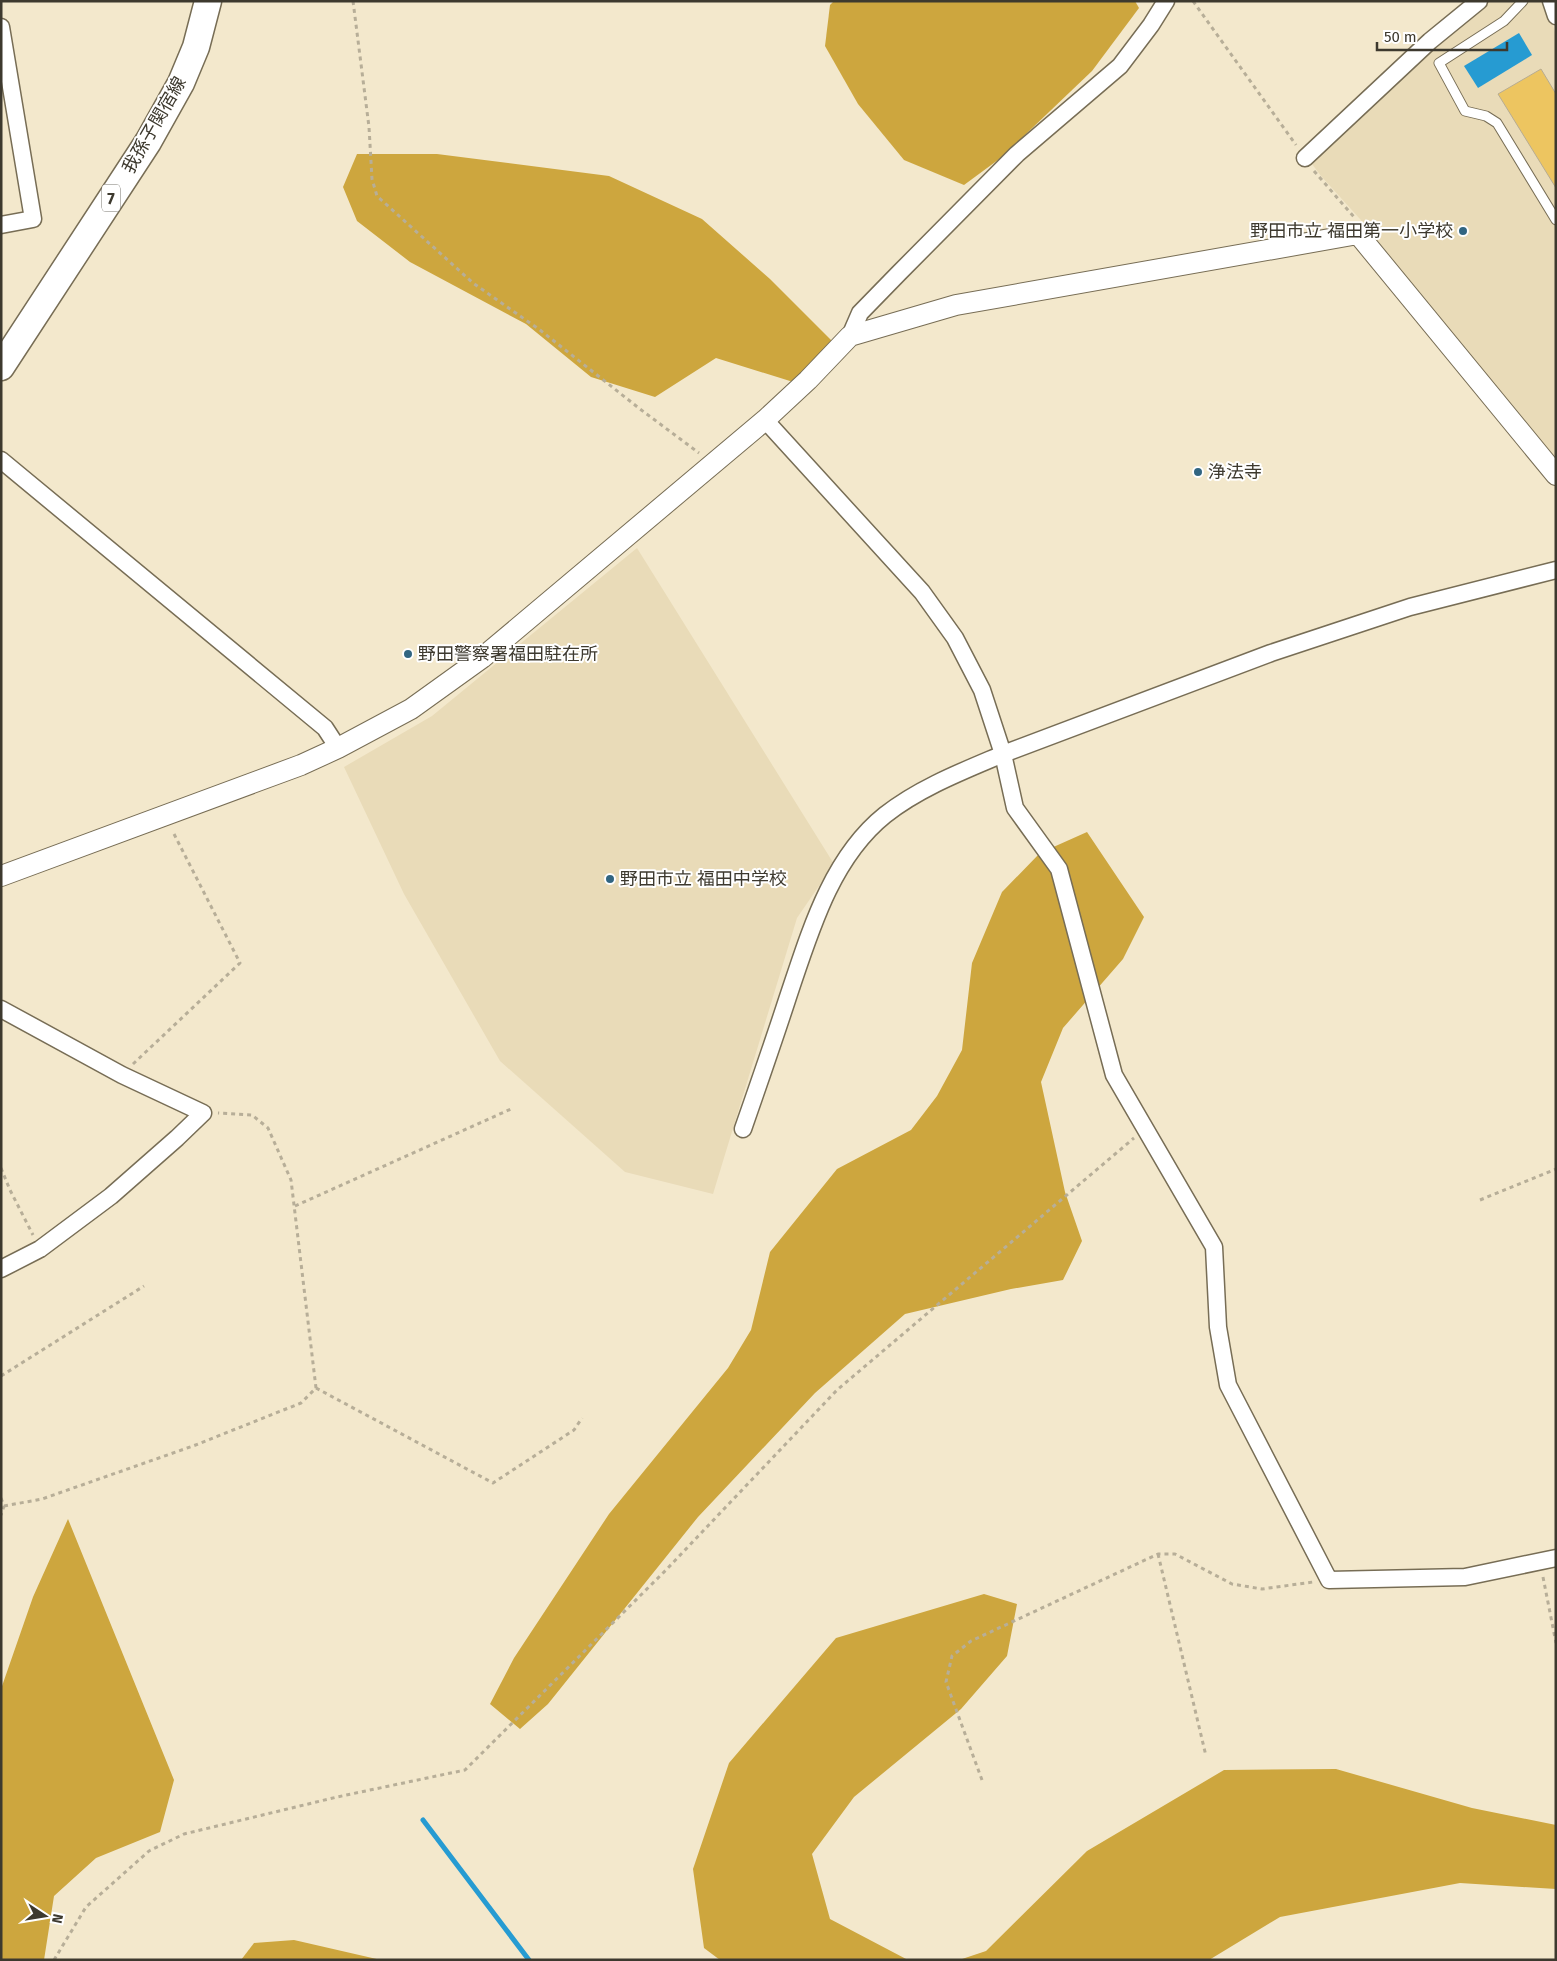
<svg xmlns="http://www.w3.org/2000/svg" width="1557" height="1961" font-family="'Fira Sans','Noto Sans JP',sans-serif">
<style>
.built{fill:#e9dbb8}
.forest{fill:#cda63e}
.water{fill:#269bd2}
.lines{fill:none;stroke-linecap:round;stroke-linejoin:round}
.stream{stroke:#269bd2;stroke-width:5}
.building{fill:#edc560;stroke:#b7ac92}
.service-casing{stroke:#776d55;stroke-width:11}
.minor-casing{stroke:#776d55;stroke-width:19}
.tertiary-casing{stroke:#776d55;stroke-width:22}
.primary-casing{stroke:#776d55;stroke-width:29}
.path{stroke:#b7ae98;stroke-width:3;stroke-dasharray:4 4;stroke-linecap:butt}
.service{stroke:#fff;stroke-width:9}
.minor{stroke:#fff;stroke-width:16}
.tertiary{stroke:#fff;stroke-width:20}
.primary{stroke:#fff;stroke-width:26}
.poi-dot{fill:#316581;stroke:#fff;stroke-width:2}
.labels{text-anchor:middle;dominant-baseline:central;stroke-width:4;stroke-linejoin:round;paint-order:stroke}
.shield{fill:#fff;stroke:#77746d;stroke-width:1}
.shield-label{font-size:16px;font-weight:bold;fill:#3d392e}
.street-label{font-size:18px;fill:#3d392e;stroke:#fff}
.poi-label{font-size:18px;fill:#3d392e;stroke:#fff;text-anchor:start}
</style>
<rect width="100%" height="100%" fill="#f3e8cc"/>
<g class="built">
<path d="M1484,1H1545L1556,35V460L1360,219L1321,176L1309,160Z"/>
<path d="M637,548L834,864L797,918L713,1194L625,1172L500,1061L404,894L344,767L432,716Z"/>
</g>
<g class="forest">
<path d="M834,1H1135L1139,8L1092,71L1002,157L964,185L904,160L858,104L825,46L830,5Z"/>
<path d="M357,154H437L609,176L702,219L770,279L834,343L815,380L790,381L716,358L655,397L591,377L526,324L410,262L357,221L343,187Z"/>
<path d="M1087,832L1144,917L1123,959L1063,1028L1041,1082L1065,1192L1082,1241L1063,1280L1011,1289L905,1314L815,1393L698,1517L548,1704L520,1729L490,1704L514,1658L609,1514L728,1368L751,1330L770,1252L837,1169L911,1130L937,1096L962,1050L972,963L1002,892L1040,853Z"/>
<path d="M68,1519L174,1780L160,1832L96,1858L54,1896L44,1960H1V1689L33,1597Z"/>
<path d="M984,1594L1017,1604L1007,1656L961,1709L854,1797L812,1854L830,1919L908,1960H720L704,1948L693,1869L729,1763L836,1638Z"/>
<path d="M1336,1769L1472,1808L1556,1825V1889L1460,1883L1280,1917L1209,1960H959L986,1951L1087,1851L1224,1770Z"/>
<path d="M294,1940L381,1960H241L254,1943Z"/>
</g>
<path class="water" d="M1519,33L1532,55L1478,88L1464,66Z"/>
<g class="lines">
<path class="stream" d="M423,1820L529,1960"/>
</g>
<path class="building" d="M1541,69L1556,94V188L1498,94Z"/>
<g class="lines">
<defs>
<path id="service" d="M1523,1L1504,21L1439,63L1465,111L1486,116L1497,123L1556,220"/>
<g id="minor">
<path d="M1551,1L1556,16"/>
<path d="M1,27L33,219L1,225"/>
<path d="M1305,158L1430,41L1479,1"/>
<path d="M850,336L860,313L899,273L1017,154L1120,66L1151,25L1166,1"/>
<path d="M765,420L922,592L955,638L982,690L1003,754L1015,808L1059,869L1114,1075L1214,1247L1218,1327L1228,1385L1329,1580L1465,1577L1556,1558"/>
<path d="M1,460L325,728L338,748"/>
<path d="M1,1009L122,1075L203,1113L177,1138L111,1196L40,1249L1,1269"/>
<path d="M743,1129C758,1086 773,1043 787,1000C809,935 830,859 885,815C919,788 963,771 1003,754L1271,653L1410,607L1556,570"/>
</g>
<path id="tertiary" d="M1,876L301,765L338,748L411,709L482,658L765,420L808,380L850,336L956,305L1358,234L1556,475"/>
<path id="primary" d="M1,367L148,142L181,83L196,47L208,1"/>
</defs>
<use href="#service" class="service-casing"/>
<use href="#minor" class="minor-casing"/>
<use href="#tertiary" class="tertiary-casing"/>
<use href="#primary" class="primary-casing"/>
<g class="path">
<path d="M353,1L369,127L372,179L377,196L473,283L540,330L640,409L699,453"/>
<path d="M1193,1L1296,145"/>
<path d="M1314,171L1354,217"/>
<path d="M133,1064L240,963L173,832"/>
<path d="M1,1168L10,1190L33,1235"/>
<path d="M1480,1200L1556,1169"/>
<path d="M295,1206L511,1109"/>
<path d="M1,1376L144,1286"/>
<path d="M316,1388L493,1483L574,1430L582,1418"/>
<path d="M1,1498L4,1506L1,1515"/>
<path d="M4,1506L42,1499L193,1446L301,1403L316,1388L291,1180L268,1128L252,1115L218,1113"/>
<path d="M1158,1554L1206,1756"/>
<path d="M1543,1577L1556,1643"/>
<path d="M982,1780L946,1682L952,1656L971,1641L1158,1554H1175L1232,1584L1262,1589L1313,1582"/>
<path d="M54,1960L86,1907L149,1851L184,1834L337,1797L465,1770L666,1570L837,1390L1134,1138"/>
</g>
<use href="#service" class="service"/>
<use href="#minor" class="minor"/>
<use href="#tertiary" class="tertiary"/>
<use href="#primary" class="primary"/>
</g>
<g class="poi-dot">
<circle cx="1463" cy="231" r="5"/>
<circle cx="1198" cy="472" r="5"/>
<circle cx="408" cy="654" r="5"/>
<circle cx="610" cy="879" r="5"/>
</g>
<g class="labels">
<rect class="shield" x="102" y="184.5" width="18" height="27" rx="4"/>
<g class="shield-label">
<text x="111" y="198">7</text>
</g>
<g class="street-label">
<text transform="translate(154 125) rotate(-60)">我孫子関宿線</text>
</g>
<g class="poi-label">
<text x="1453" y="231" text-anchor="end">野田市立 福田第一小学校</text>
<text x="1208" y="472">浄法寺</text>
<text x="418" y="654">野田警察署福田駐在所</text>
<text x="620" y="879">野田市立 福田中学校</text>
</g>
</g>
<rect width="1557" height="1961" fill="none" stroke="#3d392e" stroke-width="5"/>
<g transform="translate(45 1916) rotate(102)" stroke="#ffffff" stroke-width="4" paint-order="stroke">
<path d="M0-4L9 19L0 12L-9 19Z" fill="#3d392e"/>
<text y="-8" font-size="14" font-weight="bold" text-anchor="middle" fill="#3d392e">N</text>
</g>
<path d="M1377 42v8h130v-8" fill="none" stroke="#3d392e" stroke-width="2.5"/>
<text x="1384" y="42" font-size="15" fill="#3d392e" stroke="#ffffff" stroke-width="4" paint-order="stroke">50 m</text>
</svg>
